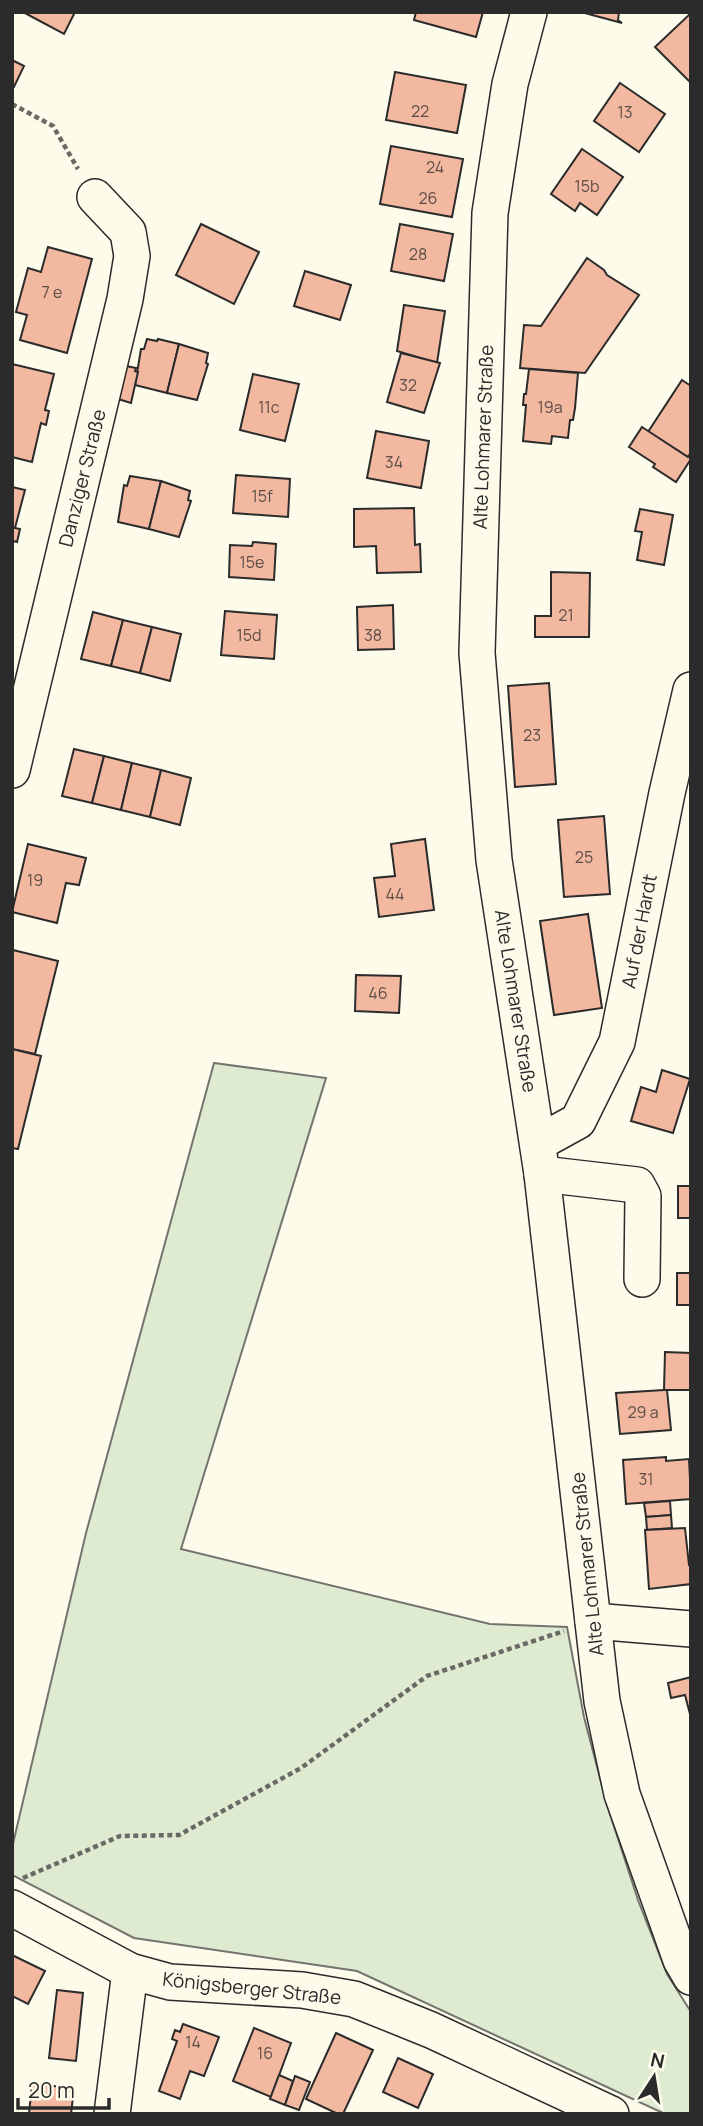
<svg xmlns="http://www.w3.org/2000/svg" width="703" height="2126" font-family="Manrope,sans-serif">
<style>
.green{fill:#deebd1;stroke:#74746e;stroke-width:2}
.building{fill:#f2b8a0;stroke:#2b2b2b;stroke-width:2}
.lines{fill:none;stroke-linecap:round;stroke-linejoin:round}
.minor-casing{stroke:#2b2b2b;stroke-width:38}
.path{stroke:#6a6964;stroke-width:4.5;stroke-dasharray:5 3.5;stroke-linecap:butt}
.minor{stroke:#fdfbea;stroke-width:35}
.labels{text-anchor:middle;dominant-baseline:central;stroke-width:5;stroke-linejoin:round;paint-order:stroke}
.number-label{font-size:16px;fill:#5d4e48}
.street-label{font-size:19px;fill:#2b2b2b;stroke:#fdfbea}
</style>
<rect width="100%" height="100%" fill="#fdfbea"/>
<path class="green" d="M214,1063L326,1078L181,1549L490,1624L567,1627L584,1717L607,1805L638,1900L667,1974L691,2012V2114H665L357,1971L134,1938L12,1875V1848L86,1533Z"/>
<g class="building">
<path d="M23,12H75L64,34Z"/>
<path d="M416,12H483L476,37L414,20Z"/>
<path d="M581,12H619L618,20L622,23Z"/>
<path d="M691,13V83L655,47Z"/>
<path d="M12,60L24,66L14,87L12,86Z"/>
<path d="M395,72L466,85L457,133L386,120Z"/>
<path d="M620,83L665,114L639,152L594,121Z"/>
<path d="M391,146L463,159L452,217L380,204Z"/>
<path d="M582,149L623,177L597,215L580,203L575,211L551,194Z"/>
<path d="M201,224L259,252L234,304L176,275Z"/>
<path d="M400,224L453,234L444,281L391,271Z"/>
<path d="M48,247L92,259L67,353L20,340L27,315L16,312L28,268L41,272Z"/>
<path d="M587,258L604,270L607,275L639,295L585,373L520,368L524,325L541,326Z"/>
<path d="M305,271L351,285L340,320L294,306Z"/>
<path d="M404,305L445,311L437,363L397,351Z"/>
<path d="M147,339L157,341L158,339L179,344L167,393L135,385L141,349H144Z"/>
<path d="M179,344L208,353L206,363L208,364L197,400L167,393Z"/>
<path d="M401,353L440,363L424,413L387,402Z"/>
<path d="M12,364L54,374L45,410L49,411L46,425L41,423L32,462L12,457Z"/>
<path d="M126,366L136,368L135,371L138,372L131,403L118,399Z"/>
<path d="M529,369L578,373L575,408L573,420H570L568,438L552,436L551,444L523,441L526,405H523L524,394H526Z"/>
<path d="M253,374L299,384L285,441L240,430Z"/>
<path d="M682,380L691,386V452L688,457L648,432Z"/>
<path d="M642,427L688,457L691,455V459L676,482L653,467L655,464L629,447Z"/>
<path d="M376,431L429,441L421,488L367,478Z"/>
<path d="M236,475L290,479L288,517L233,513Z"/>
<path d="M130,476L161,481L149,529L118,522L124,485L127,486Z"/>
<path d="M161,481L190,491L188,500L191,501L179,537L149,529Z"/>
<path d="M12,487L25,490L15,528L20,529L17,542L13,541L12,543Z"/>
<path d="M414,508L415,545L420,544L421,572L377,573L376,546L354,547V509Z"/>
<path d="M640,509L673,515L664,565L637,560L642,532L635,531Z"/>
<path d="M253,542L276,544L274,580L229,577L230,545L252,546Z"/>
<path d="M551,572L590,573L589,637H535V616H551Z"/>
<path d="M393,605L394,649L358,650L357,607Z"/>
<path d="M225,611L277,615L274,659L221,655Z"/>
<path d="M93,612L123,620L111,666L81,659Z"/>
<path d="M123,620L152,627L140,673L111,666Z"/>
<path d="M152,627L181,634L170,681L140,673Z"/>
<path d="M549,683L556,784L515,787L508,686Z"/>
<path d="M74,749L104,756L92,803L62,796Z"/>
<path d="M104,756L132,763L121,810L92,803Z"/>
<path d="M132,763L161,770L150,817L121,810Z"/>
<path d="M161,770L191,778L180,825L150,817Z"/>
<path d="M604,816L610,894L564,897L558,820Z"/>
<path d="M425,839L434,910L379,917L374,878L395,876L391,844Z"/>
<path d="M28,844L86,858L79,885L66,883L57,923L12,912Z"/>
<path d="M588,914L602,1008L554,1015L540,921Z"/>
<path d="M13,950L58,961L35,1054L12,1049Z"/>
<path d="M356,975L401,976L399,1013L355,1011Z"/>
<path d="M12,1049L41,1056L18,1149L12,1148Z"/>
<path d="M662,1070L690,1079L673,1133L631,1121L641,1087L656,1092Z"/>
<rect x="678" y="1186" width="13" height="32"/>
<rect x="677" y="1273" width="14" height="32"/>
<path d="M665,1352L691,1353V1390H664Z"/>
<path d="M664,1390H667L671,1430L620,1434L616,1393Z"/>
<path d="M666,1457V1461L689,1459L691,1499L626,1504L623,1460Z"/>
<path d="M670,1501L671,1515L646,1517L644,1503Z"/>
<path d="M671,1515L672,1528L647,1530L646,1517Z"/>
<path d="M685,1528L689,1565H691V1584L649,1589L645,1530Z"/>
<path d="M691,1677V1718L685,1695L671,1698L668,1683Z"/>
<path d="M12,1955L45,1971L28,2004L12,1996Z"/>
<path d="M57,1990L83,1993L76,2061L49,2058Z"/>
<path d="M183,2024L219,2037L204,2076L190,2071L180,2099L159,2091L177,2041L172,2039L175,2030L180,2032Z"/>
<path d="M254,2028L291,2043L271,2097L233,2081Z"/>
<path d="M336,2033L373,2050L343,2114H338L306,2099Z"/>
<path d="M398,2058L433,2074L418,2108L383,2092Z"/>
<path d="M279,2075L293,2081L285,2105L270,2099Z"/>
<path d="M295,2076L310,2082L299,2110L285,2105Z"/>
<path d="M32,2084L74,2088L71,2114H29Z"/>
</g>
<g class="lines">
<defs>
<g id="minor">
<path d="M529,12L510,84L490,213L477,653L494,860L542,1174L602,1701L622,1794L681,1960L691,1977"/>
<path d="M12,770L125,299L132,256L128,232L95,197"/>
<path d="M538,1143L578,1121L617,1042L667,793L691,690"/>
<path d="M542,1174L637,1185L643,1196L642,1279"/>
<path d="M593,1621L691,1629"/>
<path d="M12,1908L130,1971L170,1982L302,1990L354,1999L431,2030L611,2114"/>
<path d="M112,2114L130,1971"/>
</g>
</defs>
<use href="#minor" class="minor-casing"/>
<g class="path">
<path d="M12,104L53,126L78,169"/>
<path d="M23,1878L120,1836L179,1835L301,1768L427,1676L564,1631"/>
</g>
<use href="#minor" class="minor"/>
</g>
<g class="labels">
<g class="number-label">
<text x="420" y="111">22</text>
<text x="625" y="112">13</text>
<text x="435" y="167">24</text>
<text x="587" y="186">15b</text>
<text x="428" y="198">26</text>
<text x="418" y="254">28</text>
<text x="52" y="292">7 e</text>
<text x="408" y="385">32</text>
<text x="269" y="407">11c</text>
<text x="550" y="407">19a</text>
<text x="394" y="462">34</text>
<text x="262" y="496">15f</text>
<text x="252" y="562">15e</text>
<text x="566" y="615">21</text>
<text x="249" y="635">15d</text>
<text x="373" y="635">38</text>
<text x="532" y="735">23</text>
<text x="584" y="857">25</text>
<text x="35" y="880">19</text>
<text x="395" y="894">44</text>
<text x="378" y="993">46</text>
<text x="643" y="1412">29 a</text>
<text x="646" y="1479">31</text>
<text x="193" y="2042">14</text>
<text x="265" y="2053">16</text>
</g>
<g class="street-label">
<text transform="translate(483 437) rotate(-88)">Alte Lohmarer Straße</text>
<text transform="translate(82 478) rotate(-76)">Danziger Straße</text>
<text transform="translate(639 931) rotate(-79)">Auf der Hardt</text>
<text transform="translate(516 1001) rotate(81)">Alte Lohmarer Straße</text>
<text transform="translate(587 1564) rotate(-96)">Alte Lohmarer Straße</text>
<text transform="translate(252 1988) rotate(6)">Königsberger Straße</text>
</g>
</g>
<rect width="703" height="2126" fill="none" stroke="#2b2b2b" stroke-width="28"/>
<g transform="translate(654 2077) rotate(12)" stroke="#fdfbea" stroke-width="5" paint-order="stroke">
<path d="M0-5L12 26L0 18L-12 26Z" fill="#2b2b2b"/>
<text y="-10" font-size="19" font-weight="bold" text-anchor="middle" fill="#2b2b2b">N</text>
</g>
<path d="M18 2098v10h91v-10" fill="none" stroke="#2b2b2b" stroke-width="3.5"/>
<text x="28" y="2098" font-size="21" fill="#2b2b2b" stroke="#fdfbea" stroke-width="5" paint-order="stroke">20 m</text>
</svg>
